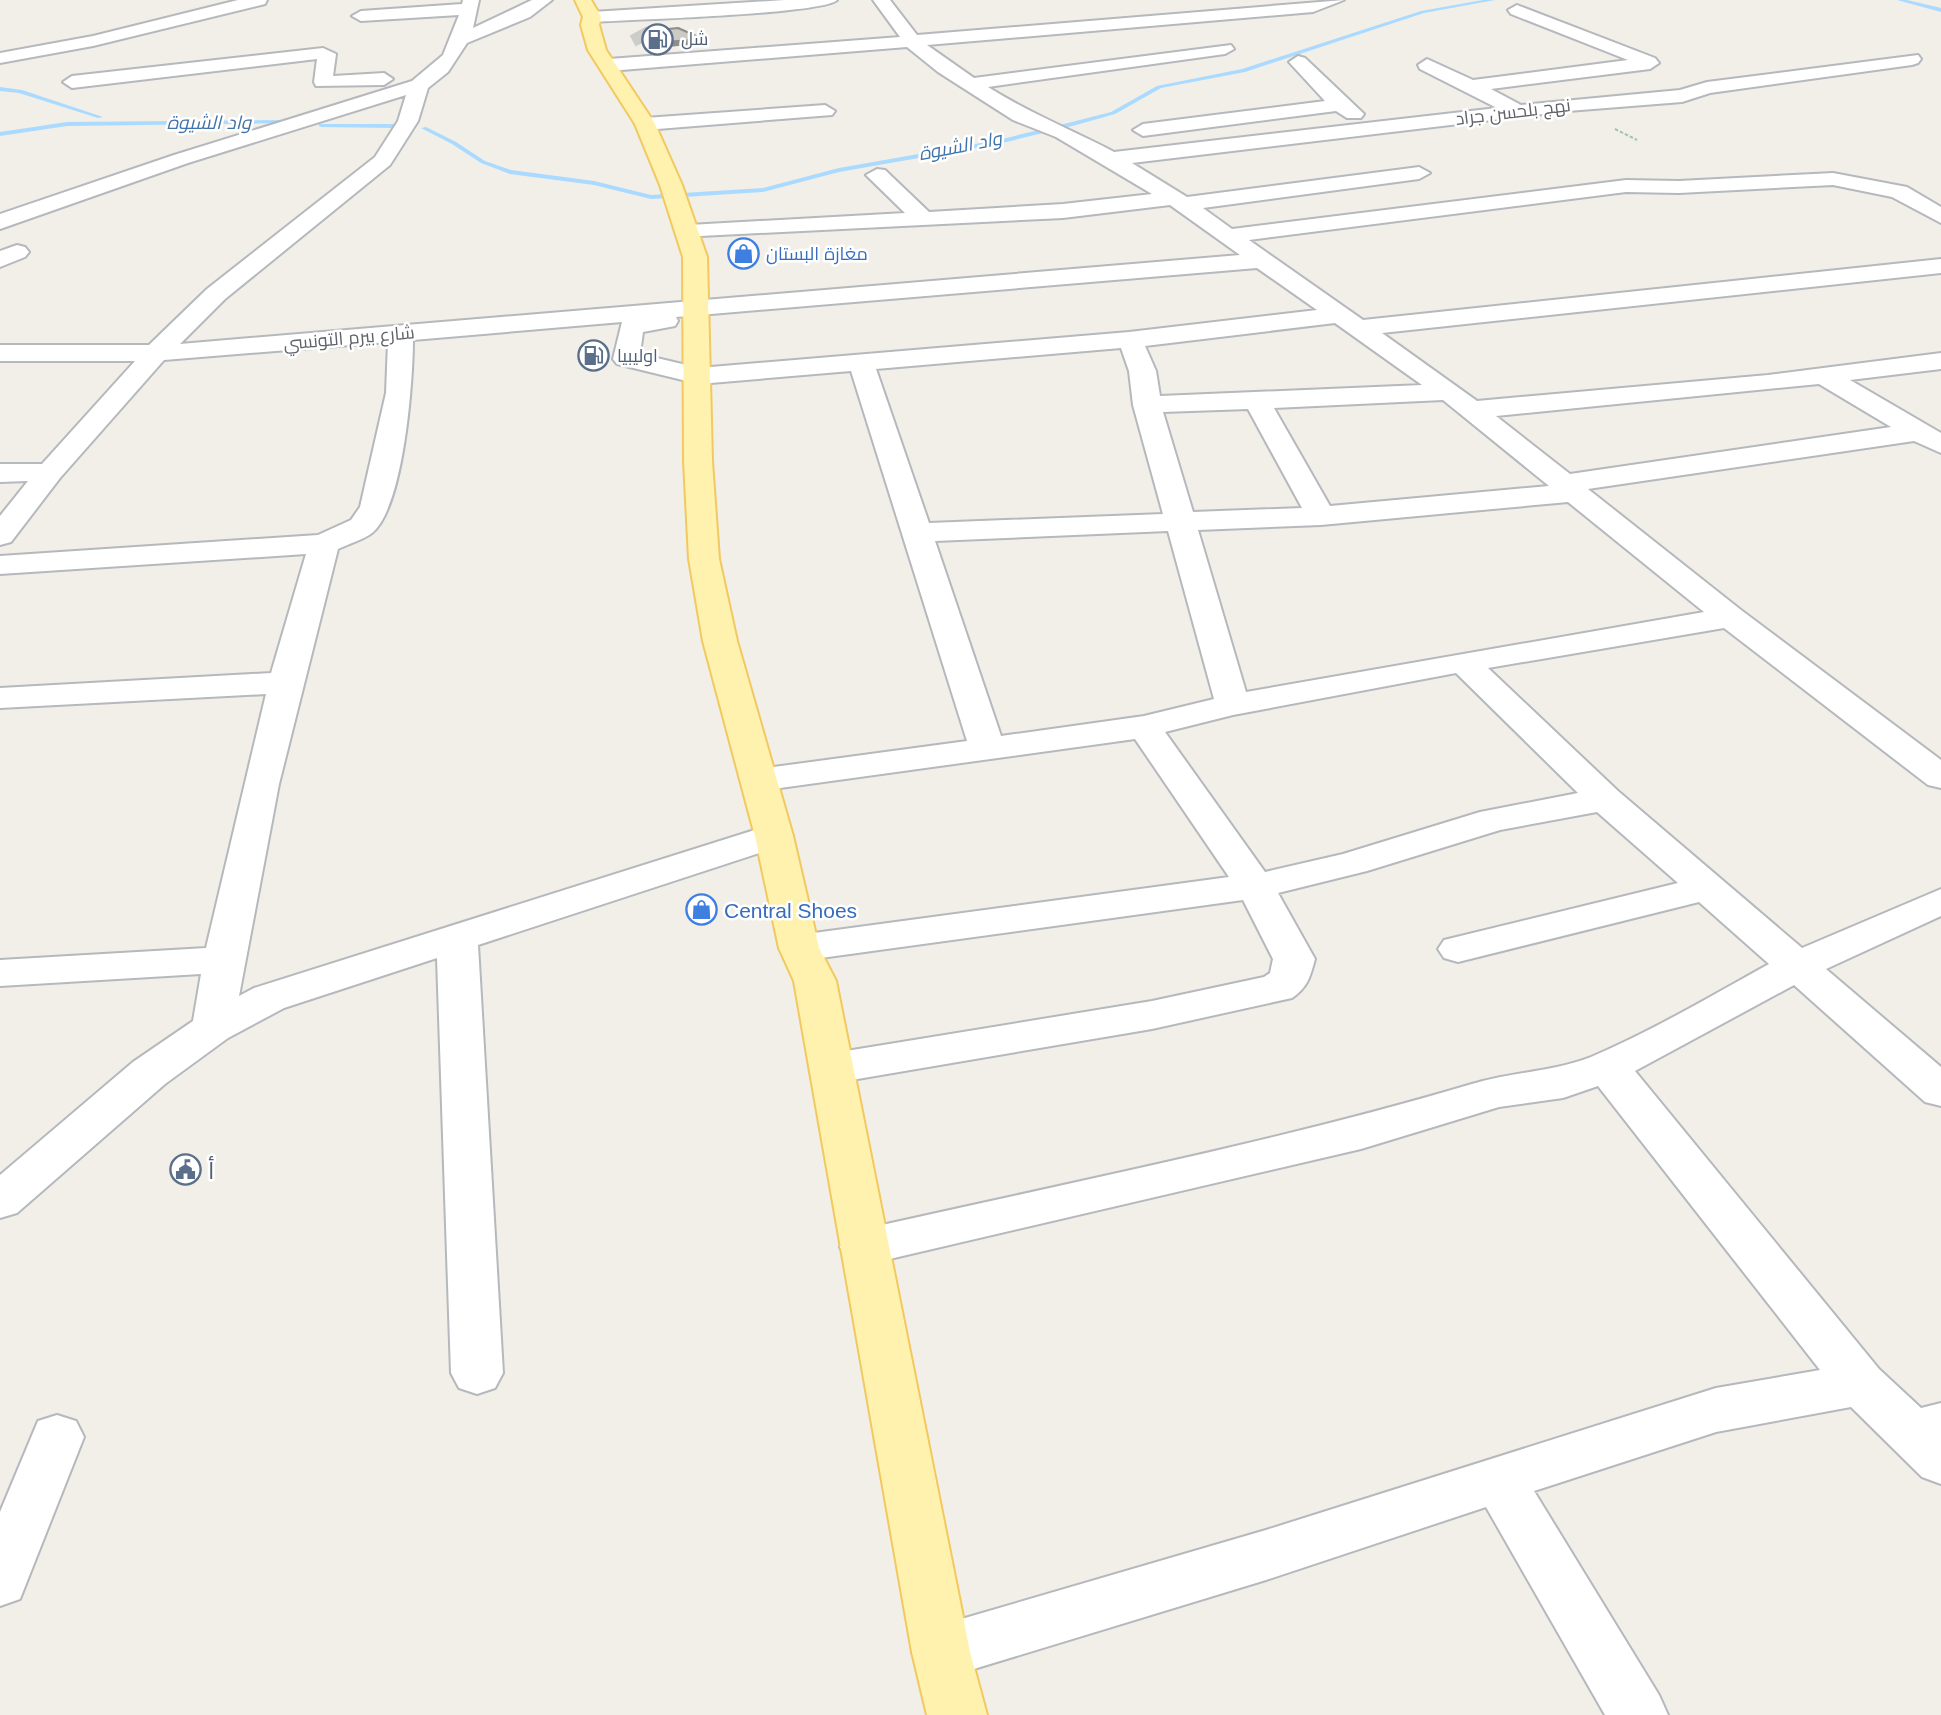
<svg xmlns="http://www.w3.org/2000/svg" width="1941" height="1715" font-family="Helvetica,Cairo,sans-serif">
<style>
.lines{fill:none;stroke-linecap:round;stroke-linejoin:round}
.stream{fill:#aadaff;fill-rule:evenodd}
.minor-tunnel{stroke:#ccccc8;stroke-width:19;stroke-dasharray:19 10;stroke-linecap:butt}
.minor-casing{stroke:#b5b8bc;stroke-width:4}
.major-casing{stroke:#f2c960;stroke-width:4}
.path{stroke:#9cc7a9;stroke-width:2;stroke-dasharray:3.5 2;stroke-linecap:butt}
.minor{fill:#fff;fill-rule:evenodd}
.major{fill:#fff2af;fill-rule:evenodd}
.wall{fill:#afaea9}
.shaded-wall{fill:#8f8d8a}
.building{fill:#cccac5;stroke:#8f8d8a;stroke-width:2}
.labels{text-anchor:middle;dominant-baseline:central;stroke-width:5;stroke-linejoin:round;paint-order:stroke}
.far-service-label{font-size:18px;fill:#4e5e75;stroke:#fff;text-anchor:start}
.far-street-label{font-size:18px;fill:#5f6368;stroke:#fff}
.far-shop-label{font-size:18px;fill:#366cbe;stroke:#fff;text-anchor:start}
.far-water-label{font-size:19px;font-style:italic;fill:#4174aa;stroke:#fff}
.shop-label{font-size:21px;fill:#366cbe;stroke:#fff;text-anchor:start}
.near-service-label{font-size:24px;fill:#4e5e75;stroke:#fff;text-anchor:start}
</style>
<rect width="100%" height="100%" fill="#f1efe8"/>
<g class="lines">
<g class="stream">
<path d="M1483,0H1495L1424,13L1245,72L1161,88L1115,114L1076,125L998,144L839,172L763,192L651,199L594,185L510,174L481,163L452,144L421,128L426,127L456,142L485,161L511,170L594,181L651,195L763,188L839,168L998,140L1072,122L1111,112L1157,86L1242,69L1421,11Z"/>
<path d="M1897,0H1907L1941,8V12Z"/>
<path d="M0,87L22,90L103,117L98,118L19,93L0,91Z"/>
<path d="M290,120L292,123L67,126L0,136V132L67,122Z"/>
<path d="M319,124H396L399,126L396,128L321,127L319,126Z"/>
</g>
<path class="minor-tunnel" d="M638,31L644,42"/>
<defs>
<g id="minor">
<path d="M238,0H267L265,4L93,46L0,63V53L93,36Z"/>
<path d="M463,0H479L473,28L532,0H552L530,17L467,43L448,72L428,88L418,121L390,165L225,299L180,344L1240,255L1170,205L1063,218L681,237L678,232L681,227L689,225L905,213L866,175L877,169L885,170L929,212L1063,204L1152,194L1056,137L1013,120L938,72L907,47L609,71L600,65L609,59L900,37L873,0H890L917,35L1344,0L1313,12L927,45L974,78L1231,45L1234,49L1225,54L988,87C1029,113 1072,130 1114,152L1497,108L1420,69L1418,65L1427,59L1473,80L1628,60L1511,14L1508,10L1517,5L1655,58L1659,63L1650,69L1491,89L1521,105L1680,90L1707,82L1918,55L1921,59L1918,63L1912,65L1710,93L1682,102L1568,111L1132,163L1187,197L1419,167L1430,173L1419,179L1203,208L1232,229L1626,180L1679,181L1833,173L1907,187L1941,207V223L1892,197L1833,185L1679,193L1626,192L1249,240L1363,320L1941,259V273L1382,333L1477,401L1768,375L1941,353V369L1850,380L1941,433V453L1914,441L1588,489L1741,610L1941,760V788L1928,785L1724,628L1488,668L1618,791L1802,948L1941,889V916L1826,969L1941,1067V1106L1925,1102L1794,985L1635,1071L1879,1369L1921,1408L1941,1403V1484L1922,1477L1851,1407L1716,1432L1534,1491L1659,1695L1668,1715H1605L1486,1507L1266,1580L941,1679L920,1671L912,1652L920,1633L941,1625L1266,1530L1716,1388L1820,1370L1598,1086L1563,1098L1499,1107L1361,1149L864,1265L847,1260L840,1247L847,1234L864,1229C1067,1183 1273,1143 1472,1084C1512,1072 1552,1072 1591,1057C1652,1031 1711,996 1769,964L1699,902L1458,962L1444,958L1438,949L1444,940L1678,883L1597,812L1500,830L1367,871L1278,893L1315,959C1310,977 1308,987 1292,998L1152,1029L834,1083L819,1079L812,1068L819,1057L834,1053L1152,1001L1264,977L1270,973L1273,959L1243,900L799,961L785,957L779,948L785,939L799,935L1229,877L1135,739L759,791L746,788L741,780L746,772L759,769L967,741L851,371L699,384L617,364L613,359L622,322L413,340C413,380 404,507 372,533C363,540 348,544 338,549L279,784L239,996L254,988L761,828L774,825L787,828L793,836L787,844L478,945L503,1373L495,1388L477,1394L459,1388L451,1373L437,958L284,1008L228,1038L165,1084L17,1213L0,1218V1175L133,1062L193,1021L201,974L0,986V960L206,948L266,694L0,708V688L271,673L306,554L0,574V556L318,535L351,520L360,507L386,393L388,342L164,360L60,478L11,542L0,545V516L28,481L0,482V464H42L135,361H0V345H149L207,289L375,157L398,121L406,95L188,163L0,229V214L174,155L412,81L443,55L459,15L361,21L352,16L361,11L462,4ZM1257,268L1317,310L1129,332L699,368L640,354L643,332L675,326L678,321L676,317ZM1335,323L1422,385L1160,396L1156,371L1145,346ZM1121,348L1129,371L1133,405L1163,514L929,523L876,369ZM1819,384L1891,427L1570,474L1496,416ZM1443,400L1549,486L1330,506L1274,408ZM1248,409L1302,508L1193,512L1163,412ZM1568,502L1704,612L1246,692L1198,530L1321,525ZM1168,531L1214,699L1144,716L1001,736L935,541ZM1456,673L1578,793L1480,812L1343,854L1265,872L1165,732L1233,715Z"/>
<path d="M785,0H837C825,14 625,20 592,22L583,17L592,12Z"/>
<path d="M323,48L336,54L333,76L384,73L393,79L384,85L316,86L314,82L317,59L72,88L63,82L72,76Z"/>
<path d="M1298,56L1305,58L1364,114L1361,118H1347L1336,111L1143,136L1133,130L1143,124L1325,101L1289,62Z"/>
<path d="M825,105L835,111L832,115L645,130L635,124L645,118Z"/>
<path d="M17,245L25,247L29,252L25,257L0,267V251Z"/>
<path d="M57,1415L76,1421L84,1437L20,1599L0,1606V1512L38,1421Z"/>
</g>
<path id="major" d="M575,0H591L601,17L599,25L606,50L655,124L682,185L707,257L712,461L719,559L737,641L793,836L819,948L836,981L970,1652L987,1715H927L912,1652L794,981L779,948L755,836L703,641L689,559L684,461L683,257L660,185L635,124L588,50L581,25L583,17Z"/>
</defs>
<use href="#minor" class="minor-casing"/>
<use href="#major" class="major-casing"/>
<path class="path" d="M1615,129L1637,140"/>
<use href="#minor" class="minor"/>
<use href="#major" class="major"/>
</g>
<path class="wall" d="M657,30L703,44L665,47L658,35Z"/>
<path class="shaded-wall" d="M703,39V44L665,47V42Z"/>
<path class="building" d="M678,28L703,39L665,42L657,30Z"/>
<defs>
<symbol id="fuel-ring" viewBox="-11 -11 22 22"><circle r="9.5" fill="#fff" stroke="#5c6f8a" stroke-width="1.5"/><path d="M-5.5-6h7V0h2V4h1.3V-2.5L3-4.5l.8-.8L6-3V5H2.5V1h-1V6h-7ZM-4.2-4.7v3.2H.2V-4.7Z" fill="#5c6f8a"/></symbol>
<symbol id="shop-ring" viewBox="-11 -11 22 22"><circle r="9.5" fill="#fff" stroke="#3f7fe0" stroke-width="1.5"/><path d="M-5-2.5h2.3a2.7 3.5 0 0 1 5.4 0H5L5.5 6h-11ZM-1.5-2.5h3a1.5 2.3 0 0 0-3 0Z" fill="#3f7fe0"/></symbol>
<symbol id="civic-ring" viewBox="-11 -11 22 22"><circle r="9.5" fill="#fff" stroke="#5c6f8a" stroke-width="1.5"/><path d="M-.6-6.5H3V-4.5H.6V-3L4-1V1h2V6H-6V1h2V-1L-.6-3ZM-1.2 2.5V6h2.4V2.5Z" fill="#5c6f8a"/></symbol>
</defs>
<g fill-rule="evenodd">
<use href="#fuel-ring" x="640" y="22" width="35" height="35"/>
<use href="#shop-ring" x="726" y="236" width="35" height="35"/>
<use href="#fuel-ring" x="576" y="338" width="35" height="35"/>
<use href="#shop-ring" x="684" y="892" width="35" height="35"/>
<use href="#civic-ring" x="168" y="1152" width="35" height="35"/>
</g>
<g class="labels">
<g class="far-service-label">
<text x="681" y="39">شل</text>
<text x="617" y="356">اوليبيا</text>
</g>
<g class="far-street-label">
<text transform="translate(1513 112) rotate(-7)">نهج بلحسن جراد</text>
<text transform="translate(349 338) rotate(-5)">شارع بيرم التونسي</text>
</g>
<g class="far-shop-label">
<text x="766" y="254">مغازة البستان</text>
</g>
<g class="far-water-label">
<text x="209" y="122">واد الشيوة</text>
<text transform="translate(960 146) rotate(-11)">واد الشيوة</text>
</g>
<g class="shop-label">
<text x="724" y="910">Central Shoes</text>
</g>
<g class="near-service-label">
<text x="208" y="1170">أ</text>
</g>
</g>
</svg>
